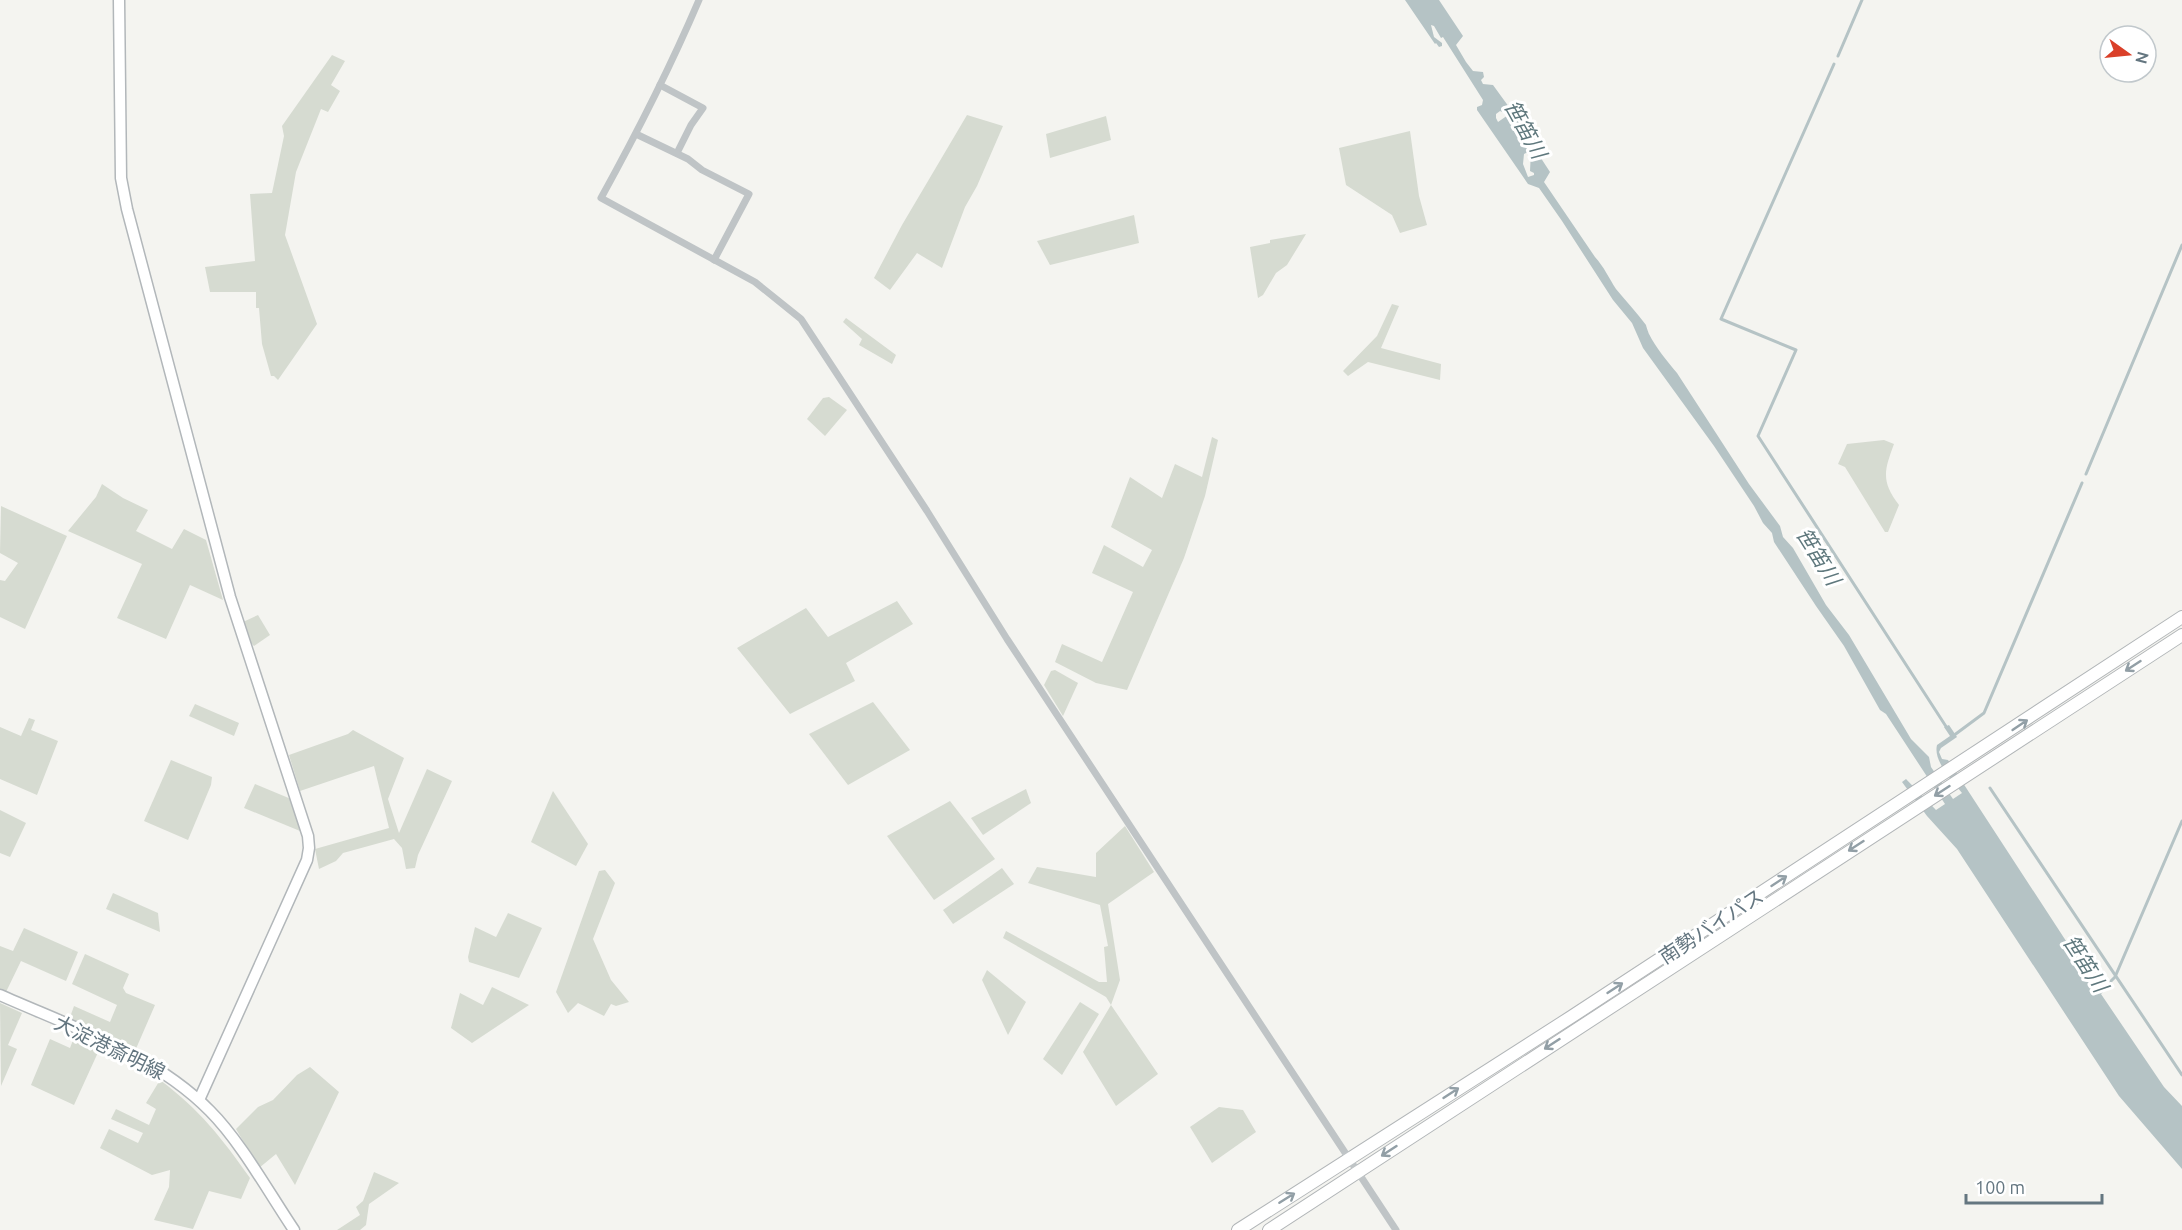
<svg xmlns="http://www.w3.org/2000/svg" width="2182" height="1230" font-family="Ubuntu,'Noto Sans JP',sans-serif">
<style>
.green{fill:#d6dbd1}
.water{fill:#b5c3c5;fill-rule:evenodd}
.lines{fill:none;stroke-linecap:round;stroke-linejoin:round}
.stream{stroke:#b5c3c5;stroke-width:3}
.secondary-casing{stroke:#b2b7ba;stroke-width:13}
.highway-casing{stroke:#b2b6b8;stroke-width:14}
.street{stroke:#bfc4c6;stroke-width:7}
.secondary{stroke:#fff;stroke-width:10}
.highway{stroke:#fff;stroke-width:12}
.oneway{stroke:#929fa6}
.labels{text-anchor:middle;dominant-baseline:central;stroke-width:6;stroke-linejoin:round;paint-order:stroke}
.street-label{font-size:20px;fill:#647680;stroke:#fff}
.water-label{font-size:21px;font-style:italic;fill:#5f787d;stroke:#fff}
</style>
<rect width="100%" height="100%" fill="#f4f4f0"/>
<g class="green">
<path d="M332,55L345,61L331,85L340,91L328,112L321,109L296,172L285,235L317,324L278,380L274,376H271L262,344L259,308H256V292H210L205,267L255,261L250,194L272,193L284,136L282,126Z"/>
<path d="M967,115L1003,126L977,186L965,207L942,268L917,253L890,290L874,278L902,225Z"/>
<path d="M1106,116L1111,140L1050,158L1046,134Z"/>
<path d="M1410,131L1419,196L1427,225L1400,233L1392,215L1346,185L1339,148Z"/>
<path d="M1134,215L1139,243L1050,265L1037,241Z"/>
<path d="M1306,234L1287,265L1276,273L1263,295L1258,298L1250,247L1270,243V240Z"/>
<path d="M1392,304L1399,306L1381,348L1441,364L1440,380L1368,362L1348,376L1343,371L1377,336Z"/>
<path d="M846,318L896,355L892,364L859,345L862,339L843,322Z"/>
<path d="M829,397L847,410L825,436L807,419L823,398Z"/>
<path d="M1212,437L1218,440L1205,496L1184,558L1127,690L1096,683L1055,662L1062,644L1102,662L1133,592L1092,573L1104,545L1143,567L1152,550L1111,527L1130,477L1162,498L1175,464L1202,477Z"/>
<path d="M1884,440L1894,444C1884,471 1881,481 1899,505L1888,532H1885L1845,467L1838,464L1847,444Z"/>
<path d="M102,484L123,498L148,510L136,531L172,549L184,529L206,540L223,600L190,585L166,639L117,618L142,564L68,531L96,497Z"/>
<path d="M1,506L67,536L25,629L0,617V580L5,581L18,563L0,553Z"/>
<path d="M897,601L913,624L846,663L855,681L790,714L737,648L806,608L828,637Z"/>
<path d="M258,615L270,635L254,646L250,642L243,622Z"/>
<path d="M1055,670L1078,683L1063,716L1044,685L1051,671Z"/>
<path d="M873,702L910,750L848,785L809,734Z"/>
<path d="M195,704L239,723L234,736L189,716Z"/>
<path d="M29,718L35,720L31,730L58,741L37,795L0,779V727L21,736Z"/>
<path d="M353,730L404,758L388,799L399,833L427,769L452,781L418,855L415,868L406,869L402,848L394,839L343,853L336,861L319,869L315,849L389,828L374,766L300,791L289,755L348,734Z"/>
<path d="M171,760L212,777L211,785L188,840L144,821Z"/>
<path d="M255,784L291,799L300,831L244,808Z"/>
<path d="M1026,789L1031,803L983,835L971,818Z"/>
<path d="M553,791L588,844L576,866L531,842Z"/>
<path d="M950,801L995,859L934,900L887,836Z"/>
<path d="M0,810L26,823L10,857L0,853Z"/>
<path d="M1125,826L1154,872L1108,904L1120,980L1111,1005L1158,1074L1116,1106L1083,1052L1111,1005L1106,997L1003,938L1006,931L1099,982H1107L1104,947L1108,946L1100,905L1028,883L1037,867L1096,877V853Z"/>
<path d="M1002,868L1014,884L953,924L943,910Z"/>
<path d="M605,870L615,883L593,939L611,980L629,1002L616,1006L611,1004L604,1016L578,1003L568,1013L556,992L599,871Z"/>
<path d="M113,893L158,913L160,932L106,909Z"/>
<path d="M508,913L542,928L519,978L469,962L468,957L475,927L496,937Z"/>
<path d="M24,928L78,952L66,981L21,961L6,992L0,989V946L13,951Z"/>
<path d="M85,954L129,974L123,988L126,993L155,1005L135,1051L69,1020L74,1006L110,1022L117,1005L72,984Z"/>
<path d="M987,970L1026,1002L1008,1035L982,980Z"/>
<path d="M492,987L529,1005L472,1043L451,1028L460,993L483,1005Z"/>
<path d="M1080,1002L1099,1014L1062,1075L1043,1059Z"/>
<path d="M0,1003L22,1013L8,1045L17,1049L1,1086Z"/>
<path d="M75,1035L100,1048L74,1105L31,1085L50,1039L70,1048Z"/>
<path d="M310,1067L339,1092L295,1185L276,1154L259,1168L236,1129L258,1107L273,1100L297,1075Z"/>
<path d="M160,1080C200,1110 221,1137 250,1178L241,1199L209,1191L193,1229L154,1220L169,1187L170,1170L152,1175L100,1148L109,1129L138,1143L143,1133L111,1119L116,1109L149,1125L156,1109L146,1103Z"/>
<path d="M1219,1107L1243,1110L1256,1132L1212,1163L1190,1127Z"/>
<path d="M374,1172L399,1183L369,1204L366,1225L360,1230H337L360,1215L356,1207L363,1201Z"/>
</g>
<path class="water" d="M1405,0H1439L1463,36L1456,45L1466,62L1473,71L1483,72L1484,77L1481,80L1483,84L1493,85L1509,107L1507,109L1509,112L1507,114L1500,111L1496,114V118L1498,122L1511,113L1516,120L1524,115L1540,137L1530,146H1526L1528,152L1524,154L1523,164L1528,177L1534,175V173L1530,171L1531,151L1535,149L1550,172L1544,182L1595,257C1604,267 1609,278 1616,289C1626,301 1637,313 1646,325C1646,326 1649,334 1649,334C1656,348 1667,361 1677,373L1749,484L1780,526L1783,537L1793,548L1826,605L1849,635L1911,739L1929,757L1931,767L1953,799L1962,793C1952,780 1933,761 1937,745L1950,736L1944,727L1949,725L1957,737L1941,748L1939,752L1942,759L1948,760L2096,987L2099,986L2103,992L2101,994L2164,1087L2182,1106V1169L2119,1096L1957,849L1927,816L1902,782L1906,779L1936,810L1945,804L1886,714L1880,710L1844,646L1816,606L1774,542L1772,533L1763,523L1754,506L1714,446L1643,348L1632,323L1613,300L1562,221L1539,188L1528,184L1477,110V107L1482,105L1483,100L1443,37L1441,38L1434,26L1431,25L1434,37L1442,43V46L1439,47L1436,43L1435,44ZM1524,120L1535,136L1530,140L1519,124Z"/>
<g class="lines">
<g class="stream">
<path d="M1838,56L1862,0"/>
<path d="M1834,64L1721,319L1796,350L1758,436L1947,728"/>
<path d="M2086,474L2182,245"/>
<path d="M1953,736L1984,713L2082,483"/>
<path d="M1990,788L2182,1075"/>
<path d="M2110,982L2115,977L2182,821"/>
</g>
<defs>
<g id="secondary">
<path d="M119,0L121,178L127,209L230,597L308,836L309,848L307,860L199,1100"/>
<path d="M0,995C72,1027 154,1054 210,1111C241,1142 269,1193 294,1230"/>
</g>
<g id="highway">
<path d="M1238,1230L1571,1017L2182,617"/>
<path d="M1269,1230L2182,635"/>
</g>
</defs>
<use href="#secondary" class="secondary-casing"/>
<use href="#highway" class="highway-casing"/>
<g class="street">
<path d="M699,0C670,68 637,133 601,198L755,282L801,319L927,511L1007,639L1396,1230"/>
<path d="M660,85L703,108L691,125L677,153"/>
<path d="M636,134L688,159L702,170L749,194L714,260"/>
</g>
<use href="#secondary" class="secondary"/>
<use href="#highway" class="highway"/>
</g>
<defs><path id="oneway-shaft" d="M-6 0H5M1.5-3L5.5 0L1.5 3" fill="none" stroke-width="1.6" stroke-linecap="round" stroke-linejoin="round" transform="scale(1.5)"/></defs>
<g class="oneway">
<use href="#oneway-shaft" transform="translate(2133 666) rotate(147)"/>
<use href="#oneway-shaft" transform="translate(2020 725) rotate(-34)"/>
<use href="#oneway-shaft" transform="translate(1942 791) rotate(147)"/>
<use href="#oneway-shaft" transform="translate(1856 846) rotate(147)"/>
<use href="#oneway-shaft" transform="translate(1779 881) rotate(-33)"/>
<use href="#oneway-shaft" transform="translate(1615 988) rotate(-33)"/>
<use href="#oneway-shaft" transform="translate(1552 1044) rotate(147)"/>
<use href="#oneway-shaft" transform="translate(1451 1093) rotate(-33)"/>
<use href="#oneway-shaft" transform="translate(1389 1151) rotate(147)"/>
<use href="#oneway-shaft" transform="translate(1287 1198) rotate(-32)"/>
</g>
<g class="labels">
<g class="street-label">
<text transform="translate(1711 926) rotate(-33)">南勢バイパス</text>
<text transform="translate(110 1047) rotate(26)">大淀港斎明線</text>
</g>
<g class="water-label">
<text transform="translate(1526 129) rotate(61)">笹笛川</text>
<text transform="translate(1819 556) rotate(58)">笹笛川</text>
<text transform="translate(2086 963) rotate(57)">笹笛川</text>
</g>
</g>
<g transform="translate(2128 54) rotate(105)"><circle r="28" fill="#ffffff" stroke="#c1c8cc" stroke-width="1.5"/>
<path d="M0-4.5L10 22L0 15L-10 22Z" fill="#da4029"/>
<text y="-9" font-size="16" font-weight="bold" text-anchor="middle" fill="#647680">N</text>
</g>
<path d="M1966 1194v9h136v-9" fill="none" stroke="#647680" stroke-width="3"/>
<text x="1975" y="1194" font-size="18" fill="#647680" stroke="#ffffff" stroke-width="4.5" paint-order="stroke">100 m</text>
</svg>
